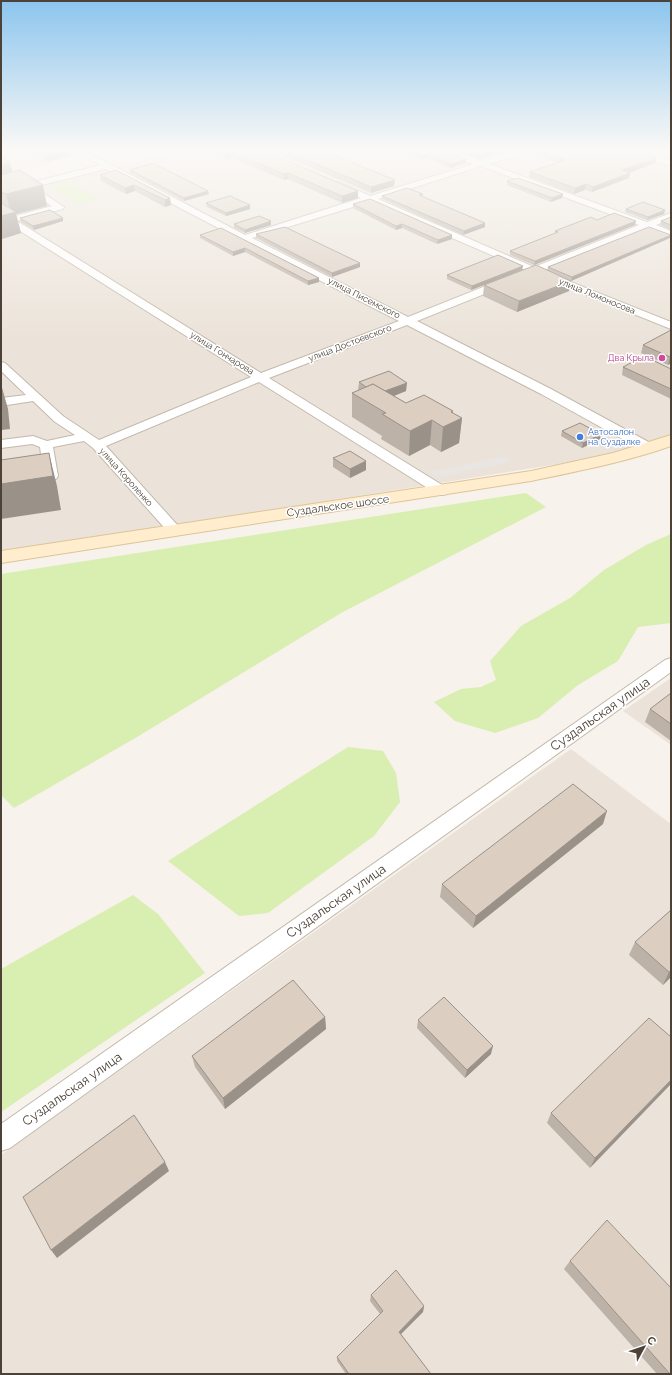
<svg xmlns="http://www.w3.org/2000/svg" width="672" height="1375" font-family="Raleway,sans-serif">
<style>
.residential{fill:#ebe3d9}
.green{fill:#d9eeb1}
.parking{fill:#e8e5e2}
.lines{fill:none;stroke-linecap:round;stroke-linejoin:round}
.street-casing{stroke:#c3b9ac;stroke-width:2}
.secondary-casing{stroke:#ddc499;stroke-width:2}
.street{fill:#fff;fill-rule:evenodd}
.secondary{fill:#ffedcd;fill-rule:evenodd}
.wall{fill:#bdb2a7}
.shaded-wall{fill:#9a9188}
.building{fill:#dccfc2;stroke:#9a9188}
.hotel-dot{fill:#d1479c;stroke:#fff;stroke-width:1.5}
.shop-dot{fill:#3f7fe0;stroke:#fff;stroke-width:1.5}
.labels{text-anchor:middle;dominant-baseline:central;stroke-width:3;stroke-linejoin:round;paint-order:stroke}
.far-street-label{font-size:9px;fill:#4c4238;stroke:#fff}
.far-hotel-label{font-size:9px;fill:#b23c85;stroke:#fff;text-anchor:end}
.far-shop-label{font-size:9px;fill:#366cbe;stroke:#fff;text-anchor:start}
.street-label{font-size:11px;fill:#4c4238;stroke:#fff}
.near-street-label{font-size:13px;fill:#4c4238;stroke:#fff}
</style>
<rect width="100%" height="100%" fill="#f7f2eb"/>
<g class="residential">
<path d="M1,150H71L80,155L1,175Z"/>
<path d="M176,150H671V437L633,452L1,553V196Z"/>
<path d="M671,678V745L623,711Z"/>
<path d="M571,749L671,824V1374H1V1155Z"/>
</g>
<g class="green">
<path d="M69,182L97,199L77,204L50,187Z"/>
<path d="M526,493L546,507L341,613L137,737L14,808L1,795V574Z"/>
<path d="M671,534V623L638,627L618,661L578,685L538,718L495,733L455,721L434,702L461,689L481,687L496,680L490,661L521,626L570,598L604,570L646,545Z"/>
<path d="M348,747L383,751L396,773L400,802L374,836L268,913L239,916L168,861Z"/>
<path d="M133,895L158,914L205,973L1,1112V969Z"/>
</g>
<path class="parking" d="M505,456L510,462L435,478L430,472Z"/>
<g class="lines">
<defs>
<g id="street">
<path d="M73,150H83L245,235L361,198L333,186L332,184L333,182H339L370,196L473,164L441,152L440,150H451L481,161L517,150H529L528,152L489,164L647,222L671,213V219L656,225L671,231V237L648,229L543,271L671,322V329L534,274L417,321L549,388L654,445L656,448L654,451H644L541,394L407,325L269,378L447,488L449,491L447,494L442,495L437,494L259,382L106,446L180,528L182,531L180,534L175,535L170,534L93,448L84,441L53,447L58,476L56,479H46L44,476L40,447L32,444L1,448V440L33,436L47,441L75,435L55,422L33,401L1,406V398L26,395L1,371V362L5,363L63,416L99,440L251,377L1,219V212L11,217L52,206L25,189L1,196V190L100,165ZM481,166L639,225L534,267L378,199ZM106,169L241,240L399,321L261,373L17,221L63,209L64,207L34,187ZM369,202L526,270L408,317L252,238Z"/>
<path d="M623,150H635L671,161V166L624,152Z"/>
<path d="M671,658V672L10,1148L1,1151V1124L665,660Z"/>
</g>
<path id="secondary" d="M671,435V446C626,462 578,471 531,481L1,563V551L531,471L613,453Z"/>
</defs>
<use href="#street" class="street-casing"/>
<use href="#secondary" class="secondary-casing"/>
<use href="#street" class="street"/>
<use href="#secondary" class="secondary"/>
</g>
<g class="wall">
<path d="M28,150H70L71,155L48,161Z"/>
<path d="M204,150H262L358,198L342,203L288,179L284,180L232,158L225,160Z"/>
<path d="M270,150H321L395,180L394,186L371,193Z"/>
<path d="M398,150H441L466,159V163L450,168L427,158L422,159Z"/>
<path d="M455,150H500V152L479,159Z"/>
<path d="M538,150L657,158L655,163L629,173V178L592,192L585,190L574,194L529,177L530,172L558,163L537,155Z"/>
<path d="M1,157L10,162L12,172L47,206L16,214L21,233L2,239L1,238Z"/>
<path d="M116,170L170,198L171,205L165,207L135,191L126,194L101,181L100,175Z"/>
<path d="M130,170L209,194L184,201L130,173Z"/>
<path d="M507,181L562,198L551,202L507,185Z"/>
<path d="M423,194V197L485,223V227L463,235L382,199V196Z"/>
<path d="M206,203L250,205V209L226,216L207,207Z"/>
<path d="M353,204L452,235V239L437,244L402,228L396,230L353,208Z"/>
<path d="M626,209L665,210L664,214L647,220L625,212Z"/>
<path d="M671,217V230L660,225L661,221Z"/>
<path d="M20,218H63V221L34,230L21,222Z"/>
<path d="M597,220L635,225L534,265L510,255V251L555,233V231Z"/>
<path d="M271,221V225L245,233L234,228V224Z"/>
<path d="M221,228L319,278V282L308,285L245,252L233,256L200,238V235Z"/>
<path d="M256,234L360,267L332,277L256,238Z"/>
<path d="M670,238L571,281L563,277L569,291L517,312L483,296L484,285L547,270L548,267Z"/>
<path d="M522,270L471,290L447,279V275Z"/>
<path d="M671,330V363L668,365L641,353L643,345Z"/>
<path d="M623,367L671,369V399L622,375Z"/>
<path d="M359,382L406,391L394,396L406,403L453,413L462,418L459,443L441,452L430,445L409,456L381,439L382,436L352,417V393L358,390Z"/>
<path d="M562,431L601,434L600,439L582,448L561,436Z"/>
<path d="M333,458L366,461V470L350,478L333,467Z"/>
<path d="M671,693V741L645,722L650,709Z"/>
<path d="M603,824L473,928L440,897L442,884Z"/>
<path d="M671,910V977L663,985L629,955L635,942Z"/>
<path d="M325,1017L326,1029L225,1109L195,1067L192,1056Z"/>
<path d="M418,1020L491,1054L465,1078L417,1028Z"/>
<path d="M671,1037L590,1168L547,1123L551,1113Z"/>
<path d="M570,1261L671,1374H657L564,1269Z"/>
<path d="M371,1295L424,1306L423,1312L401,1334L431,1374H346L337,1361V1357L380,1314L370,1301Z"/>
</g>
<g class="shaded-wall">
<path d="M49,150H70L71,155L48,161L46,151Z"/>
<path d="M495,150H500V152L479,159V155Z"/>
<path d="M231,152L232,158L225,160V154Z"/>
<path d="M427,154V158L422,159L423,156Z"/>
<path d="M657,158L655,163L621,176L622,170Z"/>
<path d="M466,159V163L450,168L451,164Z"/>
<path d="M10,162L15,185L1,181V165Z"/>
<path d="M288,173V179L284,180V174Z"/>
<path d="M630,173L629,178L592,192L593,187Z"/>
<path d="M395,180L394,186L371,193V187Z"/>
<path d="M586,184L585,190L574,194L575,188Z"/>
<path d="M43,185L47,206L16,214L21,233L2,239L1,234V216L11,213L6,194Z"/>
<path d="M134,185L135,191L126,194L125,188Z"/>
<path d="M208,191L209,194L184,201V198Z"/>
<path d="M358,191V198L342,203V196Z"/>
<path d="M563,194L562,198L551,202L552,198Z"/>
<path d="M170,198L171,205L165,207V200Z"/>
<path d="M250,205V209L226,216V213Z"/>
<path d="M665,210L664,214L647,220L648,217Z"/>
<path d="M63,218V221L34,230L33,226Z"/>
<path d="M271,221V225L245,233V230Z"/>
<path d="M636,221L635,225L534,265L535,261Z"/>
<path d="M485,223V227L463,235L464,231Z"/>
<path d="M402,224V228L396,230V226Z"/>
<path d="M452,235V239L437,244L438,240Z"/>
<path d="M671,235L670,238L571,281L572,277Z"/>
<path d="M245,248V252L233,256V252Z"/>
<path d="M360,263V267L332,277V273Z"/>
<path d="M523,266L522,270L471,290L472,286Z"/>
<path d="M319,278V282L308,285V281Z"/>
<path d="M571,281L569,291L517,312L519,301Z"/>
<path d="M671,356V363L668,365L670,357Z"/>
<path d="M407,383L406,391L376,403L377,394Z"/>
<path d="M1,384L8,409L10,429L1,430Z"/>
<path d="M453,411L452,423L462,418L459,443L441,452L443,427L451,412Z"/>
<path d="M432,420L430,445L409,456L410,431Z"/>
<path d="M601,434L600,439L582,448L583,443Z"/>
<path d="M49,453L57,486L61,510L1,519V484Z"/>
<path d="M366,461V470L350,478V469Z"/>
<path d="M607,811L603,824L473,928L476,916Z"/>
<path d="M671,971V977L663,985L669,972Z"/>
<path d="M325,1017L326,1029L225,1109L223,1098Z"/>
<path d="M493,1046L491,1054L465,1078L467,1070Z"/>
<path d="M671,1080V1084L590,1168L595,1158Z"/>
<path d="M165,1162L169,1171L57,1258L51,1250Z"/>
<path d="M424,1306L423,1312L398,1337L399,1332Z"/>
</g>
<g class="building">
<path d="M216,150H262L358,191L342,196L288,173L284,174L231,152L225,154Z"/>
<path d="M284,150H321L395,180L371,187Z"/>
<path d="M408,150H441L466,159L451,164L427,154L423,156Z"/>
<path d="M466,150H495L479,155Z"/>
<path d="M538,150H630L657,158L622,170L630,173L593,187L586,184L575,188L530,172L565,160Z"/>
<path d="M1,157L10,162L1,165Z"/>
<path d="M153,163L208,191L184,198L130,170Z"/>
<path d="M20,170L43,185L6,194L1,192V182H2L1,181V175Z"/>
<path d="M116,170L170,198L165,200L134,185L125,188L100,175Z"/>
<path d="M518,178L563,194L552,198L507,181Z"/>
<path d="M407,188L423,194L419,195L485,223L464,231L382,196Z"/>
<path d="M230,196L250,205L226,213L206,203Z"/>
<path d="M370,199L452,235L438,240L402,224L396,226L353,204Z"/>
<path d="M643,202L665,210L648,217L626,209Z"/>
<path d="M1,203L16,212L1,216Z"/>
<path d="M50,210L63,218L33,226L20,218Z"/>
<path d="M614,213L636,221L535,261L510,251L558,232L555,231L591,217L597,220Z"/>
<path d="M259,216L271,221L245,230L234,224Z"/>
<path d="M671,217V225L661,221Z"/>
<path d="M285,227L360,263L332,273L256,234Z"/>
<path d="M649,227L671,235L572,277L548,267Z"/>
<path d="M221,228L319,278L308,281L245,248L233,252L200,235Z"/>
<path d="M498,255L523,266L472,286L447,275Z"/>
<path d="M536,265L571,281L519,301L484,285Z"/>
<path d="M671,330V356L670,357L643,345Z"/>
<path d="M644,356L671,369V389L623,367Z"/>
<path d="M389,371L407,383L385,391L373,384L366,387L359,382Z"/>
<path d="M373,384L406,403L424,395L453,411L451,412L462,418L443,427L432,420L410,431L382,414L386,413L352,393Z"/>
<path d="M580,423L601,434L583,443L562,431Z"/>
<path d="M350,451L366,461L350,469L333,458Z"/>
<path d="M49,453L53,476L1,484V460Z"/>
<path d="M671,693V724L650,709Z"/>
<path d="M573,784L607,811L476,916L442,884Z"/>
<path d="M671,910V971L669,972L635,942Z"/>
<path d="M293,980L325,1017L223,1098L192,1056Z"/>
<path d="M444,997L493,1046L467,1070L418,1020Z"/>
<path d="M649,1018L671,1037V1080L595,1158L551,1113Z"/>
<path d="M134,1115L165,1162L51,1250L23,1197Z"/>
<path d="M607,1220L671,1288V1374H670L570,1261Z"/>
<path d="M396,1270L424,1306L399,1332L431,1374H349L337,1357L383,1311L371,1295Z"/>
</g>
<linearGradient id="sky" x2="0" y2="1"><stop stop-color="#8cc5ee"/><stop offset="0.44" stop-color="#fbf9f6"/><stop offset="1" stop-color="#fbf9f6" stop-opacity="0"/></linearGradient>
<rect width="672" height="342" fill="url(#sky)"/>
<circle class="hotel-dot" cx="662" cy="358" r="4"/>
<circle class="shop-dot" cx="580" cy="437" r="4"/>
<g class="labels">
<g class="far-street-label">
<text transform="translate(597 296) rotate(22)">улица Ломоносова</text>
<text transform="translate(364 298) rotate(27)">улица Писемского</text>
<text transform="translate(350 343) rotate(-21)">улица Достоевского</text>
<text transform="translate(222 353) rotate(32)">улица Гончарова</text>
<text transform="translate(126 477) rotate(48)">улица Короленко</text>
</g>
<g class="far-hotel-label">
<text x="654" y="358">Два Крыла</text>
</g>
<g class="far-shop-label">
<text x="588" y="432">Автосалон<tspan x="588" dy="10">на Суздалке</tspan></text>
</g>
<g class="street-label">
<text transform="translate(338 506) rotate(-8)">Суздальское шоссе</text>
</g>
<g class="near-street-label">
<text transform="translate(600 714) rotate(-35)">Суздальская улица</text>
<text transform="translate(336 901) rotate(-35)">Суздальская улица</text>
<text transform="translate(72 1089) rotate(-35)">Суздальская улица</text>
</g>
</g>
<rect width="672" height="1375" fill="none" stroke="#4c4238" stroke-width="4"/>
<g transform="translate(644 1347) rotate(50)" stroke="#ffffff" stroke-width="3" paint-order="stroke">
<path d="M0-3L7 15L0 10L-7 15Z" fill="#4c4238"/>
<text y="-6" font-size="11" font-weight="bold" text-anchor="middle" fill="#4c4238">С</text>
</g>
</svg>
